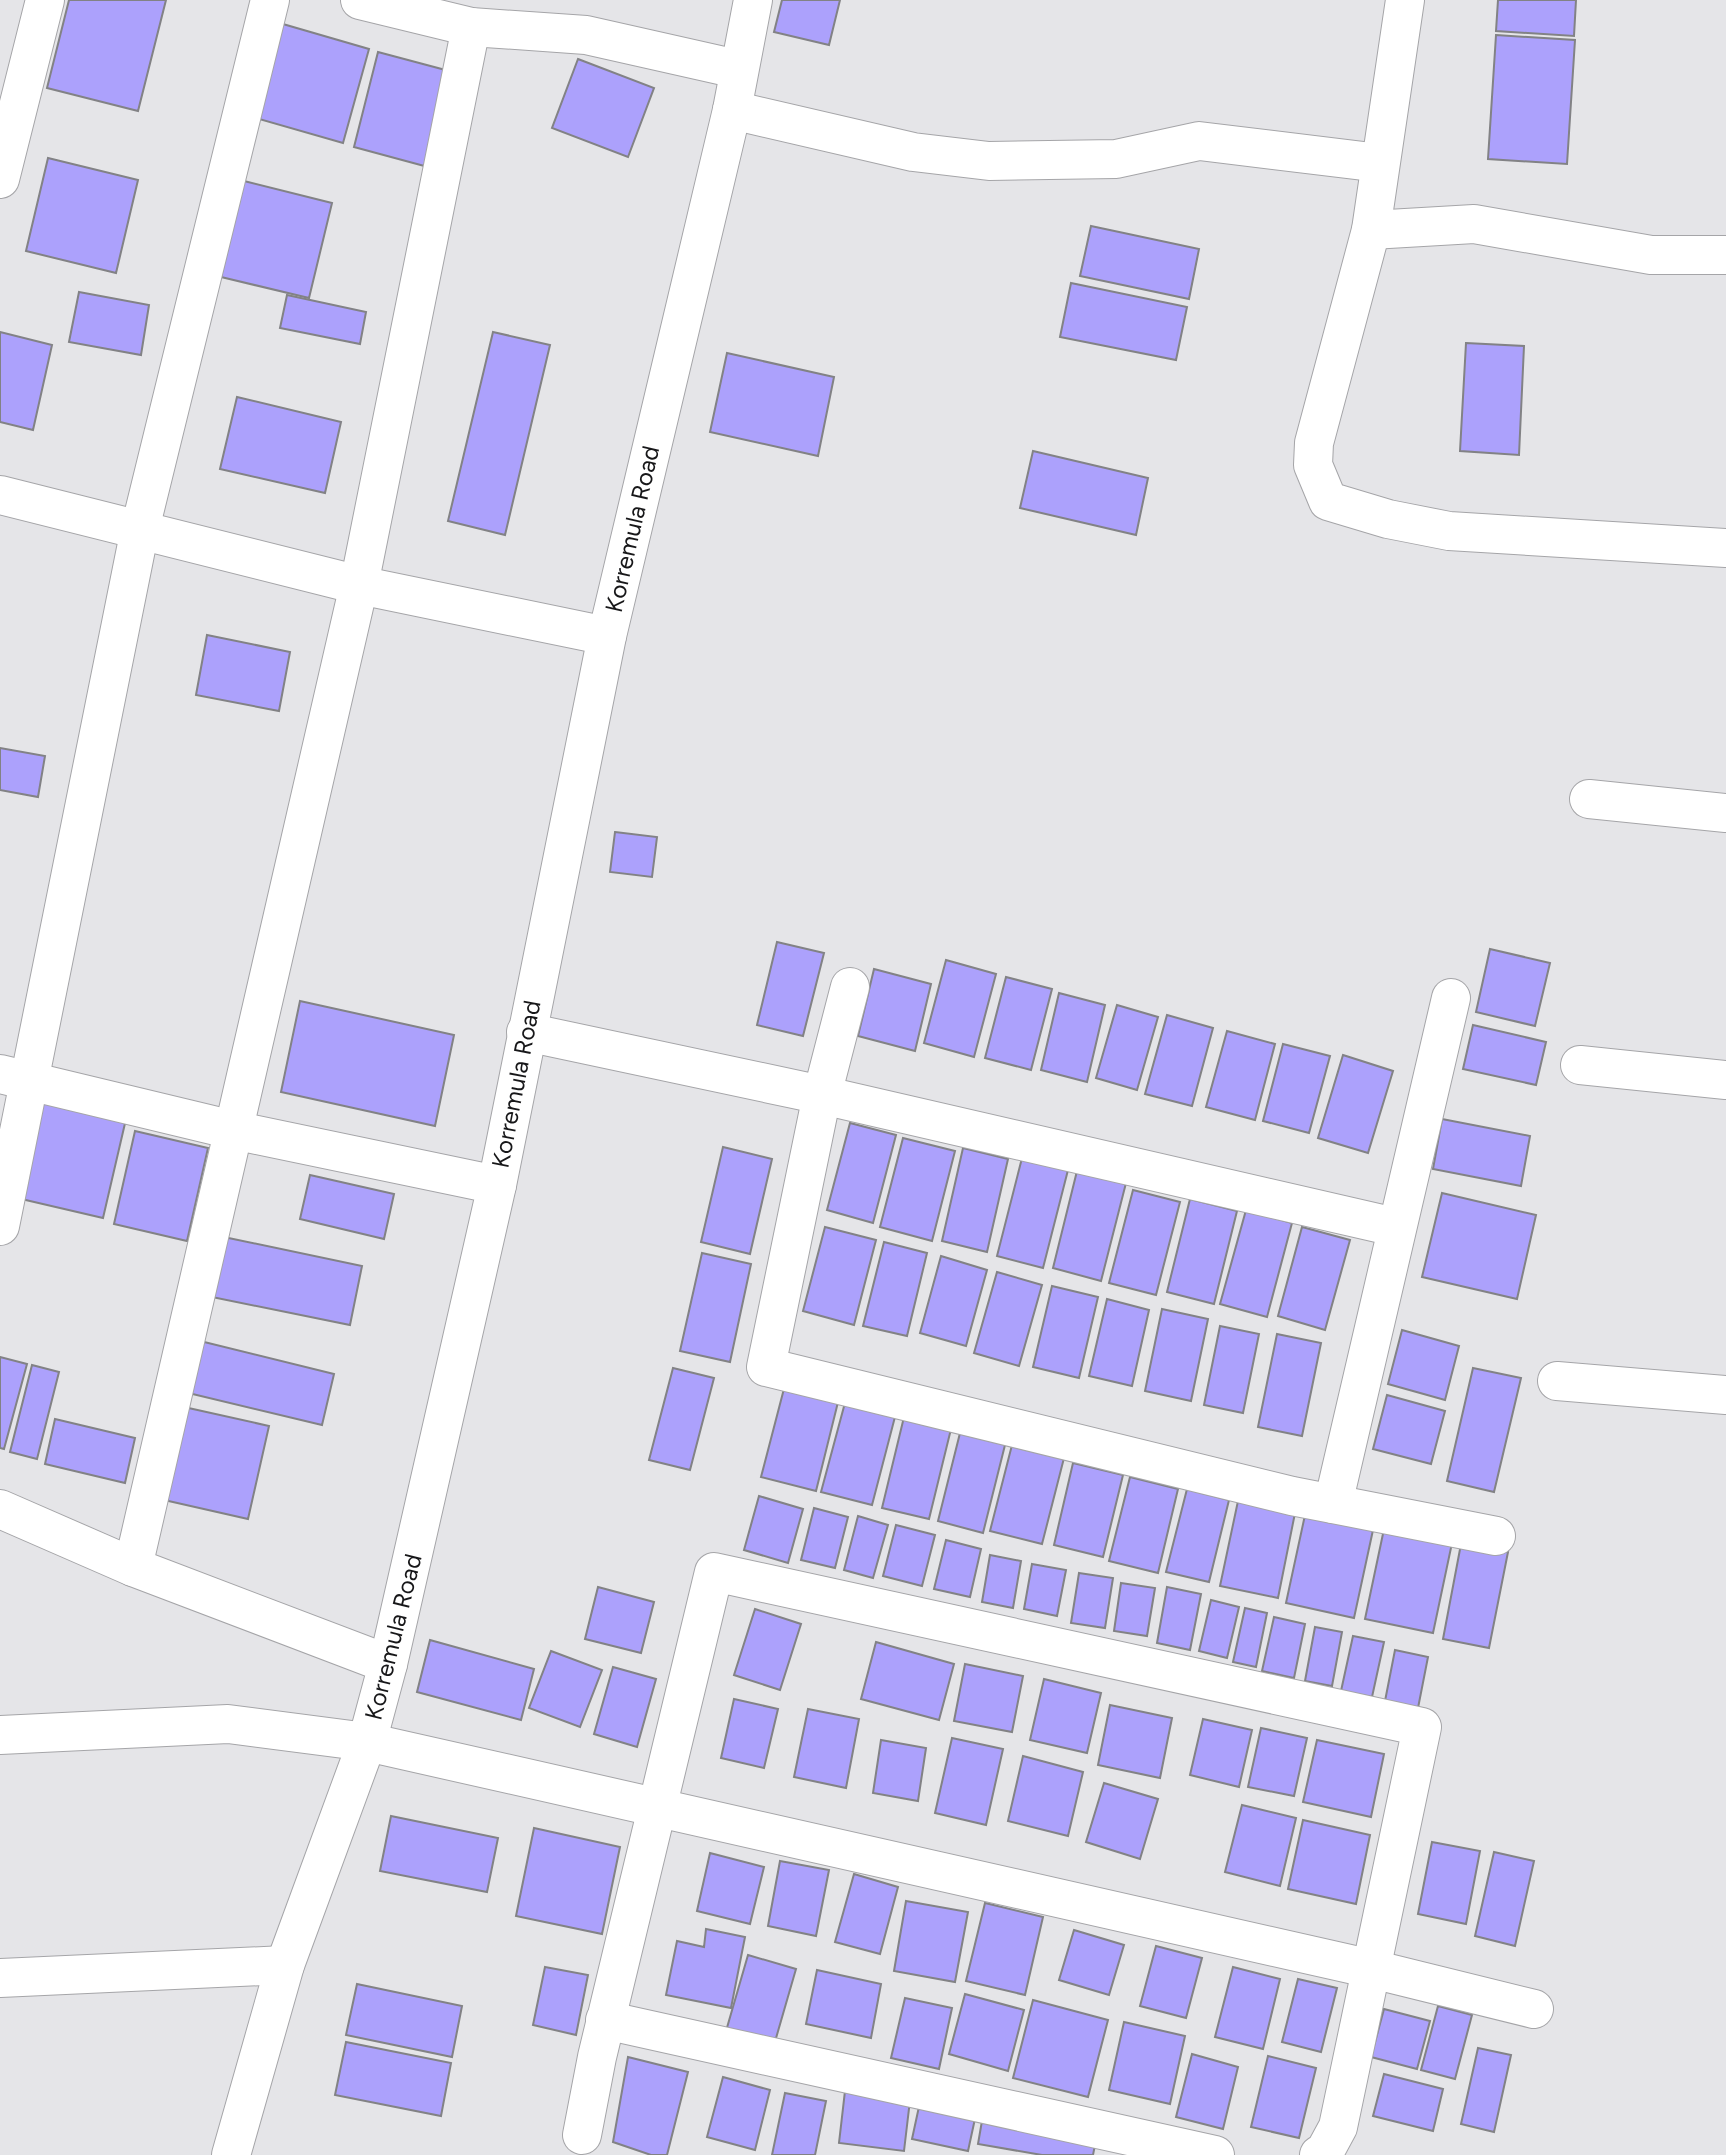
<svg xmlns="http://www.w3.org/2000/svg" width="1726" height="2155" font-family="Figtree,sans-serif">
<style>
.building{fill:#aca1fc;stroke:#828285;stroke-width:2}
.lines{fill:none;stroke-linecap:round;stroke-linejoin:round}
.street-casing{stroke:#a5a5a8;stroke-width:40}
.secondary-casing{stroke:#a5a5a8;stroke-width:40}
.street{stroke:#fff;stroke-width:38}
.secondary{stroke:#fff;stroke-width:38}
.labels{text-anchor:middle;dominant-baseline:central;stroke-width:6;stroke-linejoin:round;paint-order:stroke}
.street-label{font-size:24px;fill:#171719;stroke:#fff}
</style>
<rect width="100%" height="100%" fill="#e5e5e8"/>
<g class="building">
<path d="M69,0H166L138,111L47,88Z"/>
<path d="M782,0H840L829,45L774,32Z"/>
<path d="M1498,0H1576L1574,36L1496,31Z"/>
<path d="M276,22L369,49L343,143L249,116Z"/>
<path d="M1496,35L1575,40L1567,164L1488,159Z"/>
<path d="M378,52L453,72L428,167L354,147Z"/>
<path d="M578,59L654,88L628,157L552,128Z"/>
<path d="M48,158L138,180L116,273L26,251Z"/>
<path d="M244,181L332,203L309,298L221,277Z"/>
<path d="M1091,226L1199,249L1189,299L1080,276Z"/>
<path d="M1071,283L1187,307L1176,360L1060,337Z"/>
<path d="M79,292L149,305L141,355L69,342Z"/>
<path d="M287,295L366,312L360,344L280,328Z"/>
<path d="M0,332L52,345L33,430L0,422Z"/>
<path d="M493,332L550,345L505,535L448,521Z"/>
<path d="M1466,343L1524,346L1519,455L1460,451Z"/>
<path d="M727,353L834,377L818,456L710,432Z"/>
<path d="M237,397L341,422L325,493L220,469Z"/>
<path d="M1033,451L1148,478L1136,535L1020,508Z"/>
<path d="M207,635L290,652L279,711L196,695Z"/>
<path d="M0,748L45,756L38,797L0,790Z"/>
<path d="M615,832L657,837L652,877L610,872Z"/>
<path d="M777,942L824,953L803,1036L757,1025Z"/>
<path d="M1490,949L1550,963L1535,1026L1476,1012Z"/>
<path d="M946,960L996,974L974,1057L924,1043Z"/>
<path d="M874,969L931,984L915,1051L858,1036Z"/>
<path d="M1006,977L1052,989L1031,1070L985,1058Z"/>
<path d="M1059,993L1105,1005L1087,1082L1041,1070Z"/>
<path d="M300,1001L454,1035L435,1126L281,1092Z"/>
<path d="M1117,1005L1158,1017L1137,1090L1096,1078Z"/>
<path d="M1167,1015L1213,1028L1192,1106L1145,1094Z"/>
<path d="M1473,1025L1546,1042L1536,1085L1463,1069Z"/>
<path d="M1227,1031L1275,1044L1255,1120L1206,1107Z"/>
<path d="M1283,1044L1330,1056L1309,1133L1263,1121Z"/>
<path d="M1343,1055L1393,1071L1368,1153L1318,1138Z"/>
<path d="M40,1099L126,1119L103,1218L17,1198Z"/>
<path d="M1442,1119L1530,1136L1521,1186L1433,1169Z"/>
<path d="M850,1123L896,1135L873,1223L827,1210Z"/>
<path d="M135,1131L208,1148L187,1241L114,1224Z"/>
<path d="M903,1138L955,1151L932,1241L880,1227Z"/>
<path d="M723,1147L772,1159L750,1254L701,1242Z"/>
<path d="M963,1148L1008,1159L987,1252L942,1241Z"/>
<path d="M1022,1158L1068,1170L1043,1268L997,1256Z"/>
<path d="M1077,1171L1126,1183L1101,1281L1053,1268Z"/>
<path d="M310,1175L394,1194L384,1239L300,1219Z"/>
<path d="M1133,1190L1180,1202L1156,1295L1109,1283Z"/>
<path d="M1442,1193L1536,1215L1517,1299L1422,1277Z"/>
<path d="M1190,1199L1237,1211L1214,1304L1167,1292Z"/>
<path d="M1246,1210L1292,1223L1267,1317L1220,1304Z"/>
<path d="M825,1227L876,1240L854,1325L803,1311Z"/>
<path d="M1302,1227L1350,1240L1325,1330L1278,1316Z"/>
<path d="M219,1236L362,1266L350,1325L207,1296Z"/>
<path d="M884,1242L927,1253L907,1336L863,1326Z"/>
<path d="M702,1253L751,1264L730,1362L680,1351Z"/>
<path d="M941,1256L987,1270L966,1346L920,1333Z"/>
<path d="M997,1272L1042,1285L1019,1366L974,1353Z"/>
<path d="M1052,1286L1098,1297L1079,1378L1033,1367Z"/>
<path d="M1107,1299L1149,1310L1132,1386L1089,1376Z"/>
<path d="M1162,1309L1208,1319L1191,1401L1145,1391Z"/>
<path d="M1220,1326L1259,1334L1243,1413L1204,1405Z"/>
<path d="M1402,1330L1459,1346L1445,1400L1388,1384Z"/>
<path d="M1277,1334L1321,1343L1302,1436L1258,1427Z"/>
<path d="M192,1339L334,1374L322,1425L180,1391Z"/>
<path d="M0,1357L27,1364L4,1449L0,1448Z"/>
<path d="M32,1365L59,1372L37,1459L10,1452Z"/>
<path d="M673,1368L714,1378L690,1470L649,1460Z"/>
<path d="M1473,1368L1521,1378L1494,1492L1447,1481Z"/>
<path d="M786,1381L840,1394L816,1491L761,1477Z"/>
<path d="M1387,1395L1445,1411L1431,1464L1373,1449Z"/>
<path d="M846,1399L896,1413L872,1505L821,1492Z"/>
<path d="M184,1407L269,1426L248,1519L164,1500Z"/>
<path d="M904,1417L951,1429L929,1519L882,1508Z"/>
<path d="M55,1419L135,1438L125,1483L45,1464Z"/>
<path d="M961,1429L1006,1441L983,1533L938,1521Z"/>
<path d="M1012,1445L1064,1458L1042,1544L990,1531Z"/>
<path d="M1073,1463L1123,1475L1103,1557L1054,1545Z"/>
<path d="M1130,1477L1178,1489L1158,1573L1109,1561Z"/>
<path d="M1187,1489L1229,1500L1209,1582L1166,1572Z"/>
<path d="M759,1496L803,1509L788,1563L744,1550Z"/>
<path d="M1238,1501L1295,1513L1278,1598L1220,1586Z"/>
<path d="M814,1508L848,1517L835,1568L801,1560Z"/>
<path d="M1305,1515L1373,1530L1354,1618L1286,1603Z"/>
<path d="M858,1516L888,1525L873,1578L844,1570Z"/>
<path d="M896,1525L935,1535L922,1586L883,1576Z"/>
<path d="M1384,1529L1452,1543L1433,1633L1365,1619Z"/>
<path d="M946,1540L981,1549L970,1597L934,1589Z"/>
<path d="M1461,1544L1508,1552L1489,1648L1443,1639Z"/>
<path d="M990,1555L1021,1561L1013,1608L982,1602Z"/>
<path d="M1032,1564L1066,1570L1057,1616L1024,1609Z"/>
<path d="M1079,1573L1113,1578L1105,1628L1071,1623Z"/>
<path d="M1121,1583L1155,1588L1147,1636L1114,1631Z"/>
<path d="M598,1587L654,1602L641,1653L585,1639Z"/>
<path d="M1167,1587L1201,1594L1190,1650L1157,1643Z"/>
<path d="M1211,1600L1239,1607L1227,1658L1199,1651Z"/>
<path d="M1245,1608L1267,1613L1256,1667L1233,1662Z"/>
<path d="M755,1609L801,1624L780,1690L734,1675Z"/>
<path d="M1274,1617L1305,1624L1294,1678L1262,1671Z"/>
<path d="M1315,1627L1342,1632L1332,1686L1305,1681Z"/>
<path d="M1353,1636L1384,1642L1372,1697L1341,1691Z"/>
<path d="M430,1640L534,1669L521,1720L417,1692Z"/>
<path d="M876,1642L954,1664L939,1720L861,1699Z"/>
<path d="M1395,1650L1428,1657L1418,1708L1385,1701Z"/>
<path d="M551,1651L602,1670L580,1727L529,1708Z"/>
<path d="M965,1664L1023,1676L1012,1732L954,1721Z"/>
<path d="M613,1667L656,1679L637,1747L594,1734Z"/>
<path d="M1044,1679L1101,1693L1087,1753L1030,1740Z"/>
<path d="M734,1699L778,1709L764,1768L721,1758Z"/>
<path d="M1110,1705L1172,1718L1160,1778L1098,1765Z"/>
<path d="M808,1709L859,1719L846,1788L794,1777Z"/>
<path d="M1203,1719L1252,1730L1239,1787L1190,1775Z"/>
<path d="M1261,1728L1307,1738L1294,1796L1248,1787Z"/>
<path d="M952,1738L1003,1749L986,1825L935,1813Z"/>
<path d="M881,1740L926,1748L918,1801L873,1793Z"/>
<path d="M1317,1740L1384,1754L1371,1817L1303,1802Z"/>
<path d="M1023,1756L1083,1772L1068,1836L1008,1821Z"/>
<path d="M1104,1783L1158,1799L1140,1859L1086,1842Z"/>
<path d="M1242,1805L1296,1818L1280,1886L1225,1872Z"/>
<path d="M391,1816L498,1838L487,1892L380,1871Z"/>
<path d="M1303,1820L1370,1835L1356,1904L1288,1889Z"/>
<path d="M534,1828L620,1847L602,1934L516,1916Z"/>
<path d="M1432,1842L1480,1851L1466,1924L1418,1914Z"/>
<path d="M1494,1852L1534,1861L1515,1946L1475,1936Z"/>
<path d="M710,1853L764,1867L750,1924L697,1911Z"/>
<path d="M780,1861L829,1870L816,1936L768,1926Z"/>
<path d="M854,1874L898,1887L880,1954L835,1942Z"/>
<path d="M906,1901L968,1912L955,1982L894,1971Z"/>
<path d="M985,1903L1043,1917L1025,1995L966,1981Z"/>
<path d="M706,1929L745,1937L731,2008L666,1995L677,1941L704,1947Z"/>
<path d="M1074,1930L1124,1945L1109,1995L1059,1980Z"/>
<path d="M1156,1946L1202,1958L1186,2018L1140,2006Z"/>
<path d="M748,1955L796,1969L772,2052L724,2038Z"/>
<path d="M545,1967L588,1975L576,2035L533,2025Z"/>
<path d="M1233,1967L1280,1979L1263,2049L1215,2037Z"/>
<path d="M817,1970L881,1984L871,2038L806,2024Z"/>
<path d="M1298,1979L1337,1988L1321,2052L1282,2042Z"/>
<path d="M357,1984L462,2006L452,2057L346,2035Z"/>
<path d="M965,1994L1024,2010L1008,2071L949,2054Z"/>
<path d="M905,1998L952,2008L939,2069L891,2058Z"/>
<path d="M1033,2000L1108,2020L1088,2097L1013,2078Z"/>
<path d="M1438,2006L1472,2015L1455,2079L1421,2070Z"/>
<path d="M1384,2009L1430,2021L1417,2069L1371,2057Z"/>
<path d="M1124,2022L1185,2036L1170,2104L1109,2090Z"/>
<path d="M346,2042L451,2063L441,2116L335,2095Z"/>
<path d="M1478,2048L1511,2055L1494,2132L1461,2124Z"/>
<path d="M1192,2054L1238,2067L1223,2129L1176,2117Z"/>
<path d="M1268,2056L1316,2068L1299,2138L1251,2127Z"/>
<path d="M628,2057L688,2072L667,2155H651L613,2142Z"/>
<path d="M1384,2074L1443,2089L1433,2131L1373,2116Z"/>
<path d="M723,2077L770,2090L755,2150L707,2137Z"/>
<path d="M845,2091L910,2100L904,2151L839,2143Z"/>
<path d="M785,2093L826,2101L815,2155H772Z"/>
<path d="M920,2102L976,2114L968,2151L912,2139Z"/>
<path d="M983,2115L1097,2135L1093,2155H1042L978,2144Z"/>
</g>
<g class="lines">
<defs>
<g id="street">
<path d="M360,0L471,27L586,35L737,69"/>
<path d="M1405,0L1371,230L1314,443L1313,465L1328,501L1388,519L1449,531L1726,548"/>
<path d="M732,110L913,152L989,161L1116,159L1199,141L1380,163"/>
<path d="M0,179L45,0"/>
<path d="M1371,230L1474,224L1651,255H1726"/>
<path d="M0,495L359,585L607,636"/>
<path d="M1589,799L1726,813"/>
<path d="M850,987L822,1095L766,1367L1292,1496L1496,1536"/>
<path d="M526,1032L822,1095L1395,1227"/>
<path d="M1580,1065L1726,1080"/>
<path d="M0,1074L233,1130L497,1185"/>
<path d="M0,1226L140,529L270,0"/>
<path d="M1557,1381L1726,1395"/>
<path d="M1333,1504L1451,998"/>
<path d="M0,1509L133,1567L388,1664"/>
<path d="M133,1567L359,585L471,27"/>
<path d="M0,1735L228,1724L367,1742L1372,1969L1534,2009"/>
<path d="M0,1978L285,1965"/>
<path d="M605,2020L1215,2155"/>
<path d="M582,2135L597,2057L714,1572L1422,1727L1338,2127L1325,2151L1319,2155"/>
</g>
<path id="secondary" d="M231,2155L285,1965L367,1742L388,1664L497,1185L607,636L732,110L753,0"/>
</defs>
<use href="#street" class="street-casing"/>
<use href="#secondary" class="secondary-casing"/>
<use href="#street" class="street"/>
<use href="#secondary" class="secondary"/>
</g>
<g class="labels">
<g class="street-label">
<text transform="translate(632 529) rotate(-77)">Korremula Road</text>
<text transform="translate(516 1084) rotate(-79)">Korremula Road</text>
<text transform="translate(393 1637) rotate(-76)">Korremula Road</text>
</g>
</g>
</svg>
